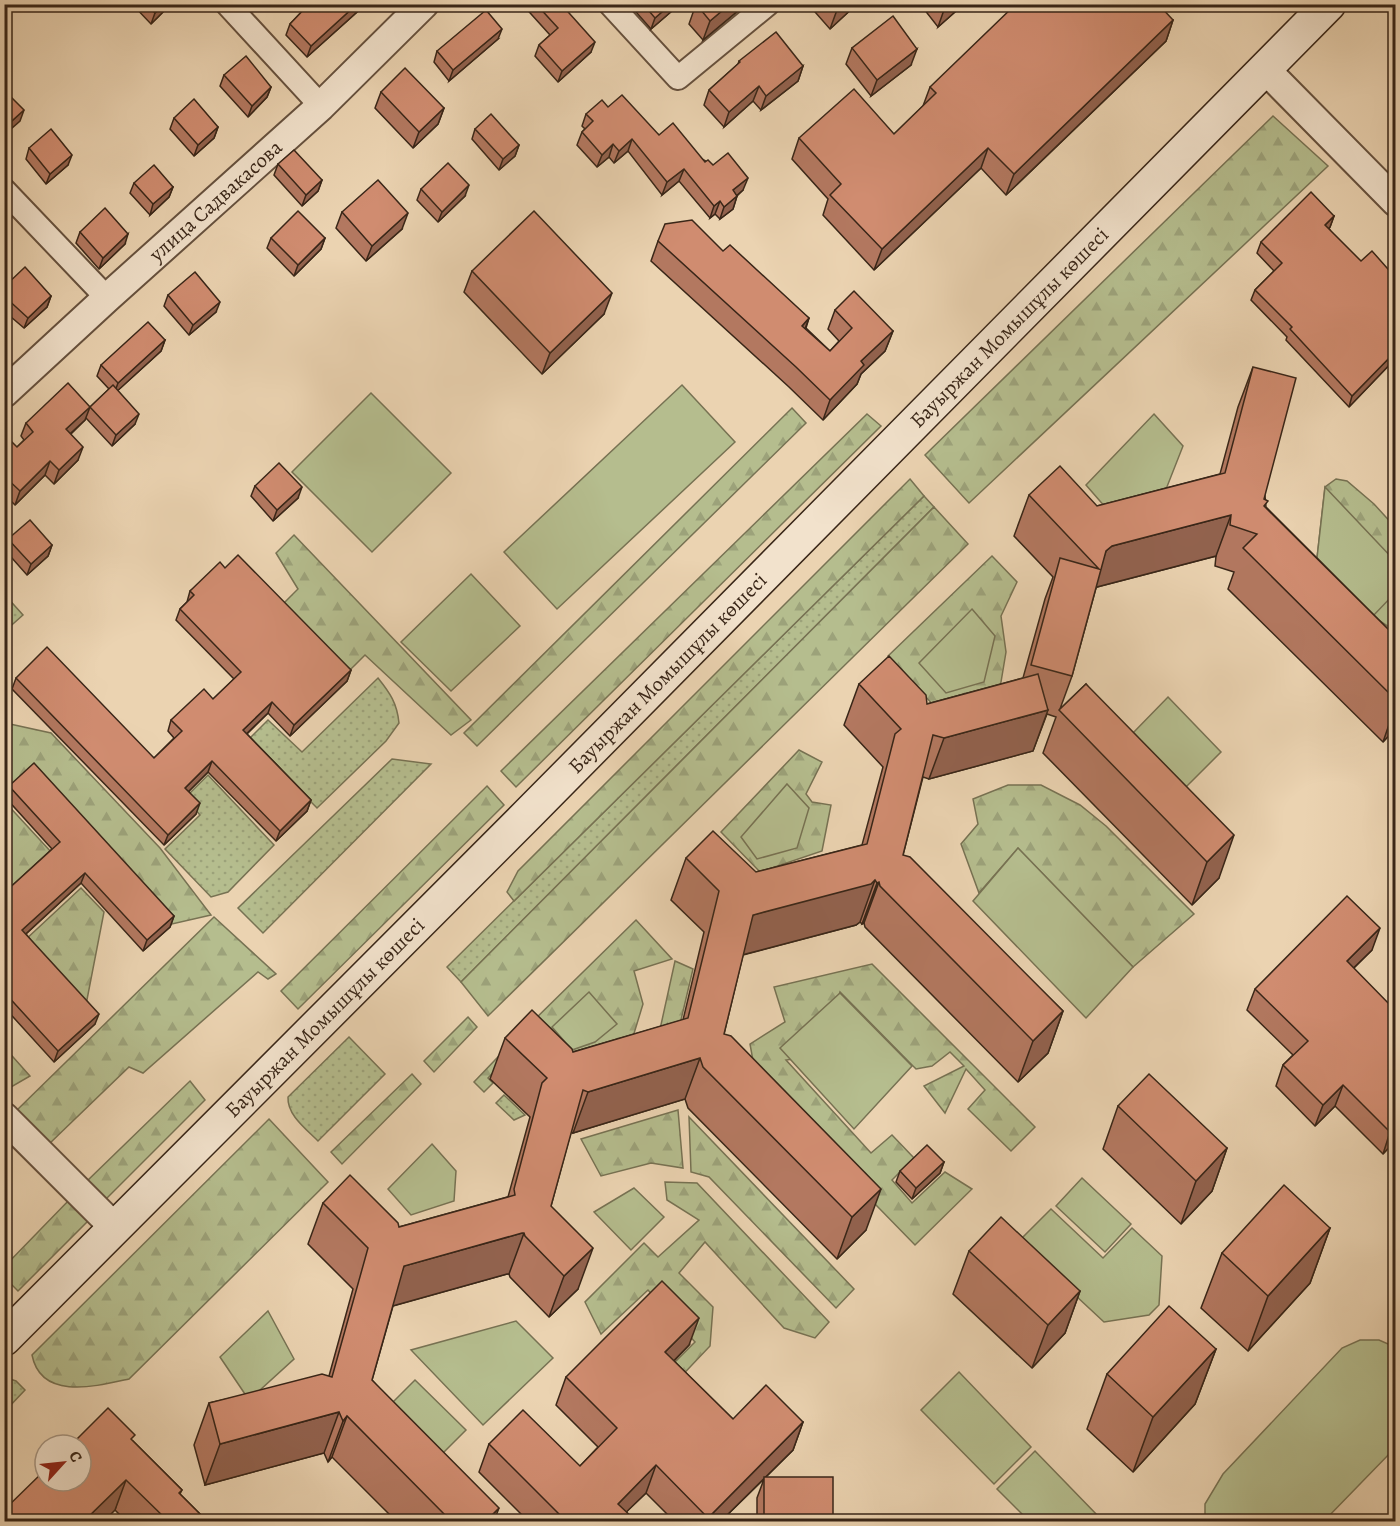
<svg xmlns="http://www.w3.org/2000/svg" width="1400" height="1526" font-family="Alegreya,serif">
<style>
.grass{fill:url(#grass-dots);stroke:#777253;stroke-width:1.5}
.forest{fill:url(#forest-firs);stroke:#777253;stroke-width:1.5}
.park{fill:#b5bd8e;stroke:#777253;stroke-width:1.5}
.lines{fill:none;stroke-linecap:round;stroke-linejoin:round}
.minor-casing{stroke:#66513e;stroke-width:26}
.tertiary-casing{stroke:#66513e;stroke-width:32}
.secondary-casing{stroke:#392618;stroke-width:36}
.minor{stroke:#f2e2cc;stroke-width:22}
.tertiary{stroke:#f2e2cc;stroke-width:28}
.secondary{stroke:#f2e2cc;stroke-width:33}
.wall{fill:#b37860;stroke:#392618;stroke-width:1.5}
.shaded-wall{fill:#92624e;stroke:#392618;stroke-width:1.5}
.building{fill:#d08c70;stroke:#392618;stroke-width:1.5}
.labels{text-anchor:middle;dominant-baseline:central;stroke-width:4.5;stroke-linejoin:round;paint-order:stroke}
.street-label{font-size:21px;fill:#392618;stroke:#f2e2cc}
</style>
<defs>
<pattern id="grass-dots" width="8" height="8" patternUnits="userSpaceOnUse" patternTransform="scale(1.5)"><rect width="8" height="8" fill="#b5bd8e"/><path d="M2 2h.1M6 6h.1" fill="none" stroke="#9ca27a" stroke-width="1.8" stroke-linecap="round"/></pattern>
<pattern id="forest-firs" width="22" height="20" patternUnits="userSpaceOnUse" patternTransform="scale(1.5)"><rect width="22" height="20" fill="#b5bd8e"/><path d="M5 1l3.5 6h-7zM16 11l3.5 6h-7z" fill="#9ca27a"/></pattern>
</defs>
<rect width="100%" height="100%" fill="#ebd3b1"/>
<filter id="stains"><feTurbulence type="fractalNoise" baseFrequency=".00333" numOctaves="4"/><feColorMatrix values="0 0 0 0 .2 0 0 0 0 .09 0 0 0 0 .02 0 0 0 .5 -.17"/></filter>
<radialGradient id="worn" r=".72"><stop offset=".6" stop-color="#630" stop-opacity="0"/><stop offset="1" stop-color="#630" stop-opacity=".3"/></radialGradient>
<g class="grass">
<path d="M924,496L934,507L461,982L447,967Z"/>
<path d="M5,595L23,615L5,631H4Z"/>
<path d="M378,678C390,693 397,703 399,723L386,741L317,808L249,739L268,720L302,752Z"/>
<path d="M392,759L431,764L263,933L238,908Z"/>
<path d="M208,775L274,845L228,892L211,897L165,849L200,815L185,798Z"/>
<path d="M349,1037L385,1074L318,1141C306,1129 287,1115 288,1097Z"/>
<path d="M504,1095L525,1115L514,1120L496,1103Z"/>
<path d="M7,1378L16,1381L25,1390L5,1411V1380Z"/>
</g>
<g class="forest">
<path d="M1273,116L1328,166L969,503L925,455Z"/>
<path d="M792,408L806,423L477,746L464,733Z"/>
<path d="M867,414L881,426L516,787L501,771Z"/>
<path d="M910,479L924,496L514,901L507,892L518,871Z"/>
<path d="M1336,479L1347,481L1374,504L1395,527V631L1373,616L1317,558L1325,487Z"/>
<path d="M934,507L968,544L488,1016L461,982Z"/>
<path d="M294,535L471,720L451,735L365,655L347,673L281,606L298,589L276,553Z"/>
<path d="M992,556L1017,582L1001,616L1006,652L999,694L936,708L888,656Z"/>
<path d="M10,724L51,733L160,848L211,915L172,924L30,769L5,792V727Z"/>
<path d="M799,750L822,762L806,794L812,802L831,805L822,851L760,872L721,832Z"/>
<path d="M1008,785H1041L1080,805L1106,826L1194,914L1133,967L1018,848L979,893L961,844L978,824L973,799Z"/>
<path d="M487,786L504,805L298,1009L281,991Z"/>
<path d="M5,802L52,853L5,897Z"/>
<path d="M81,888L104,912L85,1010L23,942Z"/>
<path d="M214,917L276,974L268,979L258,972L143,1073L129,1067L48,1145L16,1111Z"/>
<path d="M636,920L672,959L634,971L643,1004L632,1040L567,1062L528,1026Z"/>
<path d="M675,961L693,969L672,1058L657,1043Z"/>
<path d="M872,964L1035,1127L1011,1151L968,1109L985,1090L966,1069L945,1113L924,1086L964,1066L950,1052L932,1066L916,1069L840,992L823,1055L786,1060L871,1153L892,1135L914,1158L892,1180L912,1203L945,1172L972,1189L915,1245L757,1083L750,1044L785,1022L774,987Z"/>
<path d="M468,1017L477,1027L434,1072L424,1061Z"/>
<path d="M518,1036L517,1048L488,1078L493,1083L484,1092L474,1082Z"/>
<path d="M5,1048L30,1076L6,1090L4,1089Z"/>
<path d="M412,1074L421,1084L342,1164L331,1152Z"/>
<path d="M190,1081L205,1100L105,1200L86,1182Z"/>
<path d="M678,1110L683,1168L651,1163L601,1176L581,1139Z"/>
<path d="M689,1117L854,1289L836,1308L709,1177L691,1172Z"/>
<path d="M269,1119L328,1182L129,1379C97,1386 41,1401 32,1355Z"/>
<path d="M665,1182L697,1183L829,1322L815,1338L784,1328L705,1242L679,1273L713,1307L710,1346L673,1385L662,1375L695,1342L648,1290L601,1334L585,1302L644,1243L658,1257L699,1220L667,1200Z"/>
<path d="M71,1198L91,1218L18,1291L5,1278L4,1267Z"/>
</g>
<g class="park">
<path d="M682,385L735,442L557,609L504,552Z"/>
<path d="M371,393L451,473L372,552L292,472Z"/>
<path d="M1154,414L1183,446L1161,502L1113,516L1086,485Z"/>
<path d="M1325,487L1395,561V593L1373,616L1317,558Z"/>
<path d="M471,574L520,626L451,691L401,642Z"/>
<path d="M972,609L995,636L984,682L946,693L919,663Z"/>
<path d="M1168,697L1221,752L1184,789L1132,734Z"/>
<path d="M787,784L809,808L797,848L757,859L741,837Z"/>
<path d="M1018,848L1133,967L1086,1018L973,901Z"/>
<path d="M589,992L617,1024L595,1042L572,1050L552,1027Z"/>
<path d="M840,993L912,1066L854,1129L780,1048Z"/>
<path d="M432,1144L456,1171L454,1201L411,1215L388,1189Z"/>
<path d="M1082,1178L1131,1224L1105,1252L1056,1206Z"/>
<path d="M634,1188L664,1217L631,1250L594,1212Z"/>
<path d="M1051,1209L1103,1258L1132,1228L1162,1256L1159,1305L1149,1315L1104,1322L1018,1242Z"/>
<path d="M268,1311L294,1359L249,1400L220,1357Z"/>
<path d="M516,1321L553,1358L483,1425L411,1350Z"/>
<path d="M1360,1340H1379L1395,1347V1448L1324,1521H1205V1504L1223,1474L1342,1348Z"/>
<path d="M959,1372L1031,1447L994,1484L921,1410Z"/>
<path d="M415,1380L466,1430L434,1462L386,1409Z"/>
<path d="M1035,1451L1099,1517L1095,1521H1029L997,1489Z"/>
</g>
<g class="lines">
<defs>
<g id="minor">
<path d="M227,4L321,106"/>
<path d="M610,4L678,78L768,4"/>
<path d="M4,190L107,298"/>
</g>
<g id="tertiary">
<path d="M1265,69L1396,202"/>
<path id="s1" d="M4,393L107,298L321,106L424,4"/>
<path d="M4,1117L115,1228"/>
</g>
<g id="secondary">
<path id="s2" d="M4,1339L528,814L1329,4"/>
</g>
</defs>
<use href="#minor" class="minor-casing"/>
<use href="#tertiary" class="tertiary-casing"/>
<use href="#secondary" class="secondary-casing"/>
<use href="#minor" class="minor"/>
<use href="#tertiary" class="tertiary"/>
<use href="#secondary" class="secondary"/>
</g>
<g class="wall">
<path d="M132,4H171L151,24Z"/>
<path d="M258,4H269L263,10Z"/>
<path d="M309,4H362L358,8L357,12L307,57L286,35L290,24Z"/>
<path d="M522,4H561L591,52L558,82L535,56L539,45L550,35Z"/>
<path d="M629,4H680L651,29Z"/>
<path d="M696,4H746L703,40L689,24Z"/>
<path d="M808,4H857L830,29Z"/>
<path d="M920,4H964L938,27Z"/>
<path d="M1173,20L1166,41L1006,195L981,168L874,270L823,215L828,199L792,159L799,138L894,134L923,106L930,87Z"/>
<path d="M498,39L449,81L434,62L437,51Z"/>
<path d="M852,48L911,65L871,96L846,64Z"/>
<path d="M739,61L803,66L798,81L761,110L753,101L724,127L704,105L709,90L738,64Z"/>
<path d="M224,75L271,87L267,97L248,117L220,86Z"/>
<path d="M381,92L444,108L438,124L413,148L375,108Z"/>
<path d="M608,107L659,135L713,165L743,190L737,196L733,209L720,219L715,214L710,218L679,181L662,195L628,151L614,163L609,157L597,167L577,145L582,132L585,129L582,126L586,114Z"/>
<path d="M174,118L218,127L214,138L194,156L170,129Z"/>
<path d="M475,129L519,145L515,156L499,170L472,139Z"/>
<path d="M29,148L68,165L46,184L26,159Z"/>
<path d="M278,164L322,180L318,191L302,206L274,175Z"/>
<path d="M134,183L173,187L169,197L150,215L130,193Z"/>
<path d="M421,189L465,196L438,222L417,200Z"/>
<path d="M342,212L402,229L366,261L336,228Z"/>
<path d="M1334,216L1330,227L1329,228L1395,359L1349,407L1286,340L1287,337L1251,300L1255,290L1274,271L1257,253L1261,242Z"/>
<path d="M80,232L125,244L99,269L76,243Z"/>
<path d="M271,238H325L321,249L294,276L267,248Z"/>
<path d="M658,241L723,251L809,318L806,328L830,351L839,341L828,329L835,310L893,331L885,351L861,374L857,384L823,420L789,387L651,261Z"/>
<path d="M472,271L604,314L542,374L464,292Z"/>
<path d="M4,287L51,296L47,307L24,328L4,311Z"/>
<path d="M168,295L216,312L189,335L164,306Z"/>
<path d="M165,340L161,351L117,391L135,424L112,446L86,418L85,420L71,434L78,460L54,484L45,475L15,505L4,494V449L17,447L24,440L21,436L26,423L90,407L109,389L97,376L101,365Z"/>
<path d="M1253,367L1266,507L1395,636V729L1383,742L1228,589L1234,572L1215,566L1216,556L1097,587L1096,588L1072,676L1060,709L1086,684L1219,878L1192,905L1043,753L1056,717L1047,714L1033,751L929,779L923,777L903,855L1063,1011L1048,1053L1018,1082L865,927L864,923L862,924L860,922L856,925L743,955L724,1034L866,1230L837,1259L688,1108L685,1099L573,1133L571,1132L551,1206L578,1289L549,1317L510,1277L509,1274H507L393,1306L372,1380L494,1521H396L332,1457L328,1462L324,1453L205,1485L194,1445L209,1403L329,1376L353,1289L308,1244L323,1203L399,1227L508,1197L530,1117L490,1079L505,1038L573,1052L683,1020L704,932L671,900L686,858L756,872L862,845L883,767L844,725L859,684L927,704L1023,678L1045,599L1053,577L1014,536L1029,495L1097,506L1220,474L1238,407Z"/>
<path d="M255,486L298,498L273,521L251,496Z"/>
<path d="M8,539L52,545L48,556L27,575L4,549Z"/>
<path d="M225,568L351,670L347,681L290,736L268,713L247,734L311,800L307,811L276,841L208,772L189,791L196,814L164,845L12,689L16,678L154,758L174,738L168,731L171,720L213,699L234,679L176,620L180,609L187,602L190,591Z"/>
<path d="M9,786L174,916L170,927L143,951L81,883L26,934L95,1024L54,1062L4,1007V893L52,849L5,797Z"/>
<path d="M1372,950L1354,968L1395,1141L1383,1154L1335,1106L1315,1126L1276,1086L1283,1065L1293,1055L1247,1010L1255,989Z"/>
<path d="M1118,1106L1227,1148L1212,1191L1181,1224L1103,1149Z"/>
<path d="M944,1162L940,1173L912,1199L896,1182L900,1171Z"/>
<path d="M1330,1228L1310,1283L1248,1351L1201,1308L1222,1253Z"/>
<path d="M969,1251L1080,1291L1065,1333L1032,1368L953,1294Z"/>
<path d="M689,1345L674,1361L733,1419L803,1422L793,1450L766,1477L833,1521H757V1498L764,1479L721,1521H674L646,1493L626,1512L636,1521H528L479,1472L489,1444L580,1466L598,1447L556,1405L566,1377Z"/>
<path d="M1216,1349L1195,1404L1133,1472L1087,1429L1107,1374Z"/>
<path d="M133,1441L182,1490L180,1494L207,1521H126L115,1510Z"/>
</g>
<g class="shaded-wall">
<path d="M164,4H171L151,24L155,13Z"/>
<path d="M265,4H269L263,10Z"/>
<path d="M357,4H362L358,8L357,12L307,57L311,46Z"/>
<path d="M671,4H680L651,29L655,18Z"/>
<path d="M730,4H746L703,40L710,21Z"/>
<path d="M843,4H857L830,29L837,10Z"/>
<path d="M949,4H964L938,27L945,7Z"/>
<path d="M1173,20L1166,41L1006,195L1014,174Z"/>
<path d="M502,29L498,39L449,81L453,70Z"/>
<path d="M595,42L591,52L558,82L562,71Z"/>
<path d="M917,49L911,65L871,96L877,80Z"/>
<path d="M803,66L798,81L761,110L766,96Z"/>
<path d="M759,86L753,101L724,127L729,112Z"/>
<path d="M271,87L267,97L248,117L252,106Z"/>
<path d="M444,108L438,124L413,148L419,132Z"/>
<path d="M24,110L20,121L4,135V128Z"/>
<path d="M218,127L214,138L194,156L198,145Z"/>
<path d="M632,139L628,151L614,163L619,151Z"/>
<path d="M613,144L609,157L597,167L602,155Z"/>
<path d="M519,145L515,156L499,170L503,159Z"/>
<path d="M988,148L981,168L874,270L882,249Z"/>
<path d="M72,155L68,165L46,184L50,174Z"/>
<path d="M684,169L679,181L662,195L667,182Z"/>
<path d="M748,178L743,190L728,203L733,190Z"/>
<path d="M322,180L318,191L302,206L306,195Z"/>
<path d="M469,185L465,196L438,222L442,212Z"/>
<path d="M173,187L169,197L150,215L153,204Z"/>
<path d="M737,196L733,209L720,219L724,207Z"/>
<path d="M720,201L715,214L710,218L714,206Z"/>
<path d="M408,213L402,229L366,261L372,246Z"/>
<path d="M1334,216L1330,227L1321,236L1325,225Z"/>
<path d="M128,234L125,244L99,269L103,258Z"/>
<path d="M10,236L6,247L4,249V242Z"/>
<path d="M325,238L321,249L294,276L298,265Z"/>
<path d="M612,293L604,314L542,374L550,353Z"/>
<path d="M51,296L47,307L24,328L28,318Z"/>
<path d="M220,302L216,312L189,335L193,325Z"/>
<path d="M809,318L802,337V326Z"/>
<path d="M893,331L885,351L861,374L857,384L823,420L830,400L861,361Z"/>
<path d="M165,340L161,351L114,394L118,383Z"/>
<path d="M1395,352V359L1349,407L1352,396Z"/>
<path d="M90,407L85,420L61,442L66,429Z"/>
<path d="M139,414L135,424L112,446L116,435Z"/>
<path d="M83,447L78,460L54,484L59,470Z"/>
<path d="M50,461L45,475L15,505L20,491Z"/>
<path d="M302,487L298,498L273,521L277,510Z"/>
<path d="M1231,515L1216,556L1097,587L1091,592L1106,551L1112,546Z"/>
<path d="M52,545L48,556L27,575L31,564Z"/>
<path d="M351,670L347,681L290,736L294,725Z"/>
<path d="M272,702L268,713L239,741L243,730Z"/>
<path d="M1395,707V729L1383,742Z"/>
<path d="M1048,710L1033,751L929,779L944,738Z"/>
<path d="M212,761L208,772L181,799L185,788Z"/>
<path d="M311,800L307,811L276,841L280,831Z"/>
<path d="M200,803L196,814L164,845L168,835Z"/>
<path d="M1234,835L1219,878L1192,905L1207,862Z"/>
<path d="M85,873L81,883L18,941L22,930Z"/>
<path d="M875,880L860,922L856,925L738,956L753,915Z"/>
<path d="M879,882L864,923L862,924L877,883Z"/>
<path d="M174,916L170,927L143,951L147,940Z"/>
<path d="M1380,928L1372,950L1339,982L1347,961Z"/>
<path d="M1063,1011L1048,1053L1018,1082L1033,1041Z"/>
<path d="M99,1014L95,1024L54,1062L58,1051Z"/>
<path d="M700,1058L685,1099L573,1133L588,1092Z"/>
<path d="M1343,1085L1335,1106L1315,1126L1323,1105Z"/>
<path d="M1395,1127V1141L1383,1154L1390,1132Z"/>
<path d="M1227,1148L1212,1191L1181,1224L1196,1181Z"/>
<path d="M944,1162L940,1173L912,1199L916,1188Z"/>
<path d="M881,1189L866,1230L837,1259L852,1217Z"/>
<path d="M1330,1228L1310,1283L1248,1351L1268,1296Z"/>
<path d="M522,1233H524L509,1274H507L389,1307L404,1266Z"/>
<path d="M593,1248L578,1289L549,1317L564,1276Z"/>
<path d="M1080,1291L1065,1333L1032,1368L1048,1325Z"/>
<path d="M699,1318L689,1345L655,1380L665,1352Z"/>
<path d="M1216,1349L1195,1404L1133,1472L1153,1417Z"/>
<path d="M339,1412L324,1453L205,1485L220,1444Z"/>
<path d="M347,1416L332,1457L328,1462L343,1421Z"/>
<path d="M803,1422L793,1450L721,1521H706L708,1518Z"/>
<path d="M656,1465L646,1493L617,1521L618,1504Z"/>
<path d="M126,1480L115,1510L104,1521H84Z"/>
<path d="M499,1508L494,1521H486Z"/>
</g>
<g class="building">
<path d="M146,4H164L155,13Z"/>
<path d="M309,4H357L311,46L290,24Z"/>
<path d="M536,4H561L595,42L562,71L539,45L558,28Z"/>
<path d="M643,4H671L655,18Z"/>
<path d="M696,4H730L710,21Z"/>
<path d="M832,4H843L837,10Z"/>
<path d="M1016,4H1158L1173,20L1014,174L988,148L882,249L830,195L841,184L799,138L854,89L894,134L936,93L930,87Z"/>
<path d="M486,10L502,29L453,70L437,51Z"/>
<path d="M893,16L917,49L877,80L852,48Z"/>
<path d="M776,32L803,66L766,96L759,86L729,112L709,90L740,62L739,61Z"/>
<path d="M246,56L271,87L252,106L224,75Z"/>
<path d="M405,68L444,108L419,132L381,92Z"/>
<path d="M4,90L24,110L4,128Z"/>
<path d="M622,95L659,135L673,123L705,162L708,160L713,165L728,153L748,178L733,190L737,196L724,207L720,201L714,206L684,169L667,182L632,139L619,151L613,144L602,155L582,132L593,121L586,114L602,100L608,107Z"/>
<path d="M194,99L218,127L198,145L174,118Z"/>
<path d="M491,114L519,145L503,159L475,129Z"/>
<path d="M51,129L72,155L50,174L29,148Z"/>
<path d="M294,150L322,180L306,195L278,164Z"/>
<path d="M448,163L469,185L442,212L421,189Z"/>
<path d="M154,165L173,187L153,204L134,183Z"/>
<path d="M378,180L408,213L372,246L342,212Z"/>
<path d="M1311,192L1334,216L1325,225L1361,261L1372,251L1395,277V352L1352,396L1290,329L1292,327L1255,290L1282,263L1261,242Z"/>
<path d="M105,208L128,234L103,258L80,232Z"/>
<path d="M298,211L325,238L298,265L271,238Z"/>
<path d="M534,211L612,293L550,353L472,271Z"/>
<path d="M692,220L723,251L730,245L809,318L802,326L830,351L852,328L835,310L854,291L893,331L861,361L864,365L830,400L796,367L658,241L665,224Z"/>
<path d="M4,231L10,236L4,242Z"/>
<path d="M25,267L51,296L28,318L4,296V287Z"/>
<path d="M195,272L220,302L193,325L168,295Z"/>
<path d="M148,322L165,340L118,383L101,365Z"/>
<path d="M4,344L8,349L4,352Z"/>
<path d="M1253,367L1296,378L1264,499L1268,501L1264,506L1395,636V699L1243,548L1257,534L1230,525L1231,515L1112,546L1106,551L1072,676L1031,665L1060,558L1099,569L1029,495L1060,466L1097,506L1225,473Z"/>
<path d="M68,383L90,407L66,429L83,447L59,470L50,461L20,491L4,476V449L12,442L17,447L33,432L26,423Z"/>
<path d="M113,385L139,414L116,435L90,407Z"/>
<path d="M279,463L302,487L277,510L255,486Z"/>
<path d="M30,520L52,545L31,564L8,539Z"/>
<path d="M238,555L351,670L294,725L272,702L243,730L311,800L280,831L212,761L185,788L200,803L168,835L16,678L47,647L154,758L182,731L171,720L204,689L213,699L241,672L180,609L194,595L190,591L220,562L225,568Z"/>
<path d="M889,656L926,695L927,704L1038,674L1048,710L944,738L933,735L903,855L910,857L1063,1011L1033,1041L880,886L879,882L877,883L875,880L871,884L753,915L724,1034L731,1036L881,1189L852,1217L703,1067L700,1058L588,1092L583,1090L551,1206L593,1248L564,1276L525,1236L524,1233H522L404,1266L372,1380L499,1508L486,1521H451L347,1416L343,1421L339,1412L220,1444L209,1403L322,1374L332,1377L368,1248L323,1203L350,1175L398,1223L399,1227L515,1195L514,1189L542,1083L547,1078L505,1038L532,1010L572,1049L573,1052L688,1018L719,891L686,858L713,831L756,872L867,844L895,734L901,729L859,684Z"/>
<path d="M1086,684L1234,835L1207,862L1059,710Z"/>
<path d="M34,763L174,916L147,940L85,873L22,930L99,1014L58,1051L4,992V893L60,842L9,786Z"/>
<path d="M1347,896L1380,928L1347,961L1395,1010V1127L1390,1132L1343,1085L1323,1105L1283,1065L1308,1041L1255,989Z"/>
<path d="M1149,1074L1227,1148L1196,1181L1118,1106Z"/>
<path d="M927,1145L944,1162L916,1188L900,1171Z"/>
<path d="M1284,1185L1330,1228L1268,1296L1222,1253Z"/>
<path d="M1001,1217L1080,1291L1048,1325L969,1251Z"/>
<path d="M662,1281L699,1318L665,1352L733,1419L766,1385L803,1422L708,1518L656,1465L618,1504L636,1521H566L489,1444L523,1410L580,1466L617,1428L566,1377Z"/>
<path d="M1169,1306L1216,1349L1153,1417L1107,1374Z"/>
<path d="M108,1408L135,1435L131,1439L182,1490L179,1493L207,1521H168L126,1480L84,1521H4V1510L45,1470V1481H81V1445H71Z"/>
<rect x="764" y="1477" width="69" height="44"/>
</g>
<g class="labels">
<g class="street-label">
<text stroke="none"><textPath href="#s1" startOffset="286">улица Садвакасова</textPath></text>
<text stroke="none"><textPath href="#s2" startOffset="1426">Бауыржан Момышұлы көшесі</textPath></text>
<text stroke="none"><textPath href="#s2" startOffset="940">Бауыржан Момышұлы көшесі</textPath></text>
<text stroke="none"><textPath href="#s2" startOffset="454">Бауыржан Момышұлы көшесі</textPath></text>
</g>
</g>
<rect width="1400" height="1526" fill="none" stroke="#ebd3b1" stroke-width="24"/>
<rect x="6" y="6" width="1388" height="1514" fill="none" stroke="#392618" stroke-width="3"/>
<rect x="12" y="12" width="1376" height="1502" fill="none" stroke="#392618" stroke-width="1.5"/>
<g transform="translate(63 1463) rotate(63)"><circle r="28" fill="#f2e2cc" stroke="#a89784" stroke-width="1.5"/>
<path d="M0-4.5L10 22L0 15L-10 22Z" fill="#8f2418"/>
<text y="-9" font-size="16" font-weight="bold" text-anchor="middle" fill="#392618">С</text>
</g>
<rect width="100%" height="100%" filter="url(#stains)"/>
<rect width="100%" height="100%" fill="url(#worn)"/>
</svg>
